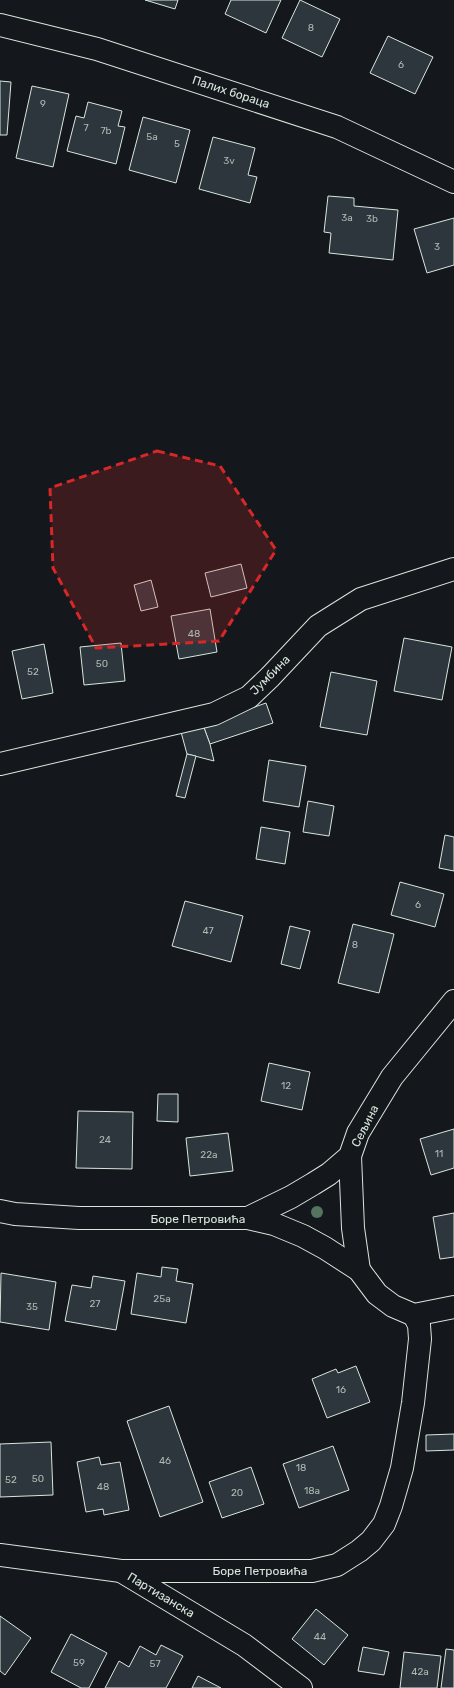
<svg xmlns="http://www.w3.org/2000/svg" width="454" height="1688" font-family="Rubik,sans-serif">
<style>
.building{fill:#2c363c;stroke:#d8e6dc}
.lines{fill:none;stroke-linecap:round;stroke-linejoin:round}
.minor-casing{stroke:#d8e6dc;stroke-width:24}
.minor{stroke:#14181c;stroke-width:22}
.tree{fill:#55745f}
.marked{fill:#d62828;fill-opacity:0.2;stroke:#d62828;stroke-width:3;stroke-dasharray:8 5;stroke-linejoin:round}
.labels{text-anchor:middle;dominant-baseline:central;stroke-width:3;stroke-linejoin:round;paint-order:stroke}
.number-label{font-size:10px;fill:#adbab4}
.street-label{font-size:12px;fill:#d8e6dc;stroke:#14181c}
</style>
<rect width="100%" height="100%" fill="#14181c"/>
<g class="building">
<path d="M145,0H178L175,9Z"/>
<path d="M231,0H281L266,33L225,14Z"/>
<path d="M300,0L340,19L322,57L282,38Z"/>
<path d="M388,36L433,57L415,94L370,73Z"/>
<path d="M0,81L11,82L7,135H0Z"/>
<path d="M32,86L69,94L53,167L16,158Z"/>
<path d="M88,102L122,111L118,126L125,127L116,164L67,151L76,116L84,118Z"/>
<path d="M143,117L190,130L176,183L129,170Z"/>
<path d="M213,137L255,148L248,175L257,177L250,203L199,189Z"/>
<path d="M328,196L354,198V206L398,210L393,260L329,253L331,233L324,232Z"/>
<path d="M454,218V265L427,273L414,229Z"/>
<path d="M241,564L247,588L211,597L205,573Z"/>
<path d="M151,580L158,607L141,611L134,585Z"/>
<path d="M210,609L217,652L179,659L171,616Z"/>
<path d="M404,638L452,647L442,700L394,691Z"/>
<path d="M121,643L125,681L84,685L80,647Z"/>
<path d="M44,644L53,693L22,699L12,651Z"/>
<path d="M331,672L377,681L367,735L320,727Z"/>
<path d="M266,703L273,723L210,744L203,725Z"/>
<path d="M203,725L210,744L214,761L187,754L181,732Z"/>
<path d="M187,754L196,756L185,798L176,796Z"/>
<path d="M269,760L306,766L299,807L263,801Z"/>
<path d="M308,801L334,806L329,836L303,832Z"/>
<path d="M261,827L290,832L285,864L256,859Z"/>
<path d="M445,835L454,837V871L439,868Z"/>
<path d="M400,882L444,894L435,927L391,915Z"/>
<path d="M185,901L243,916L231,962L172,946Z"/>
<path d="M353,924L394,934L379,993L338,983Z"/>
<path d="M290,926L310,931L300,969L281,964Z"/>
<path d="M269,1063L310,1072L302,1110L261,1101Z"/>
<path d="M158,1094H178V1122L157,1121Z"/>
<path d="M78,1111L133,1112L132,1169L76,1168Z"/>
<path d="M454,1129V1168L431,1175L420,1139Z"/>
<path d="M228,1133L233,1171L190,1176L186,1138Z"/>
<path d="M454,1213V1257L440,1259L433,1217Z"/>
<path d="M162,1267L178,1269L176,1281L193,1284L186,1323L131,1314L137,1273L161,1277Z"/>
<path d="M1,1273L56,1282L49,1330L0,1322Z"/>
<path d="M93,1276L125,1281L116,1330L65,1321L72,1285L91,1288Z"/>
<path d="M356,1366L370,1402L327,1418L312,1379L336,1369L338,1373Z"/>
<path d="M169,1406L203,1502L160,1517L127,1421Z"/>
<path d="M454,1434V1450L426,1451V1435Z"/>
<path d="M51,1442L53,1495L0,1497V1444Z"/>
<path d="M333,1446L349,1490L299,1508L283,1464Z"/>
<path d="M99,1457L101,1465L120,1462L129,1510L104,1515L103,1509L86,1512L77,1462Z"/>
<path d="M251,1467L264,1504L222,1518L209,1482Z"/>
<path d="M316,1609L348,1635L324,1665L292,1639Z"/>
<path d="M0,1616L31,1638L5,1675L0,1671Z"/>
<path d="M71,1634L107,1653L89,1688H81L51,1672Z"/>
<path d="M161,1645L183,1656L166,1688H105L119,1661L129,1667L140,1646L156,1655Z"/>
<path d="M363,1647L389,1652L384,1675L358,1671Z"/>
<path d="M446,1649L454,1650V1688H441Z"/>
<path d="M404,1652L441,1656L437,1688H400Z"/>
<path d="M198,1676L221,1688H192Z"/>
</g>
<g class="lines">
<defs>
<g id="minor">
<path d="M0,25L97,49L337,127L454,182"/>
<path d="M0,764L214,714L249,697L270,677L318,626L361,599L454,569"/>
<path d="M350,1156L353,1228L359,1270"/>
<path d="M0,1211L15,1214L79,1218H248L274,1224L303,1236L325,1248L359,1270L377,1294L393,1306L414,1315L454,1307"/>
<path d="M248,1218L291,1197L313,1184L329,1174L350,1156L358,1133L392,1077L454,1001"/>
<path d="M0,1555L121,1571L244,1645L301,1688"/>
<path d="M121,1571H312L337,1565L359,1551L371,1541L384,1524L391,1506L402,1468L413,1403L420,1339L419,1325L414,1315"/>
</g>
</defs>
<use href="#minor" class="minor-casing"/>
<use href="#minor" class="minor"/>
</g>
<circle class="tree" cx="317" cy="1212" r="6"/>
<path class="marked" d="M157,451L220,466L276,550L219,641L96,648L53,568L50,488Z"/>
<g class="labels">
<g class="number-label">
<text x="311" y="28">8</text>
<text x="401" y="65">6</text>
<text x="43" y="104">9</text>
<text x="86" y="128">7</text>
<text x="106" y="131">7b</text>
<text x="152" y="137">5a</text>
<text x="177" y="144">5</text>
<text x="229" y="161">3v</text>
<text x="347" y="218">3a</text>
<text x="372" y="219">3b</text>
<text x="437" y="247">3</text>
<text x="194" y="634">48</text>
<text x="102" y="664">50</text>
<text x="33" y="672">52</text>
<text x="418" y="905">6</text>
<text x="208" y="931">47</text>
<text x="355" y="945">8</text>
<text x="286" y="1086">12</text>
<text x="105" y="1140">24</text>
<text x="439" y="1154">11</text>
<text x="209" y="1155">22a</text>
<text x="162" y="1299">25a</text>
<text x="95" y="1304">27</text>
<text x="32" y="1307">35</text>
<text x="341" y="1390">16</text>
<text x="165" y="1461">46</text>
<text x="301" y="1468">18</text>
<text x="38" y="1479">50</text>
<text x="11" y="1480">52</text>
<text x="103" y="1487">48</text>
<text x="312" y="1491">18a</text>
<text x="237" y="1493">20</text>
<text x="320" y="1637">44</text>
<text x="79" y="1663">59</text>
<text x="155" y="1664">57</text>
<text x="420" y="1672">42a</text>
</g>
<g class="street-label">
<text transform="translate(231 92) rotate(18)">Палих бораца</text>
<text transform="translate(270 675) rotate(-45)">Јумбина</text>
<text transform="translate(365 1126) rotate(-63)">Сељина</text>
<text x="198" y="1219">Боре Петровића</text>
<text x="260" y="1571">Боре Петровића</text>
<text transform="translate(161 1595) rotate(31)">Партизанска</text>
</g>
</g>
</svg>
